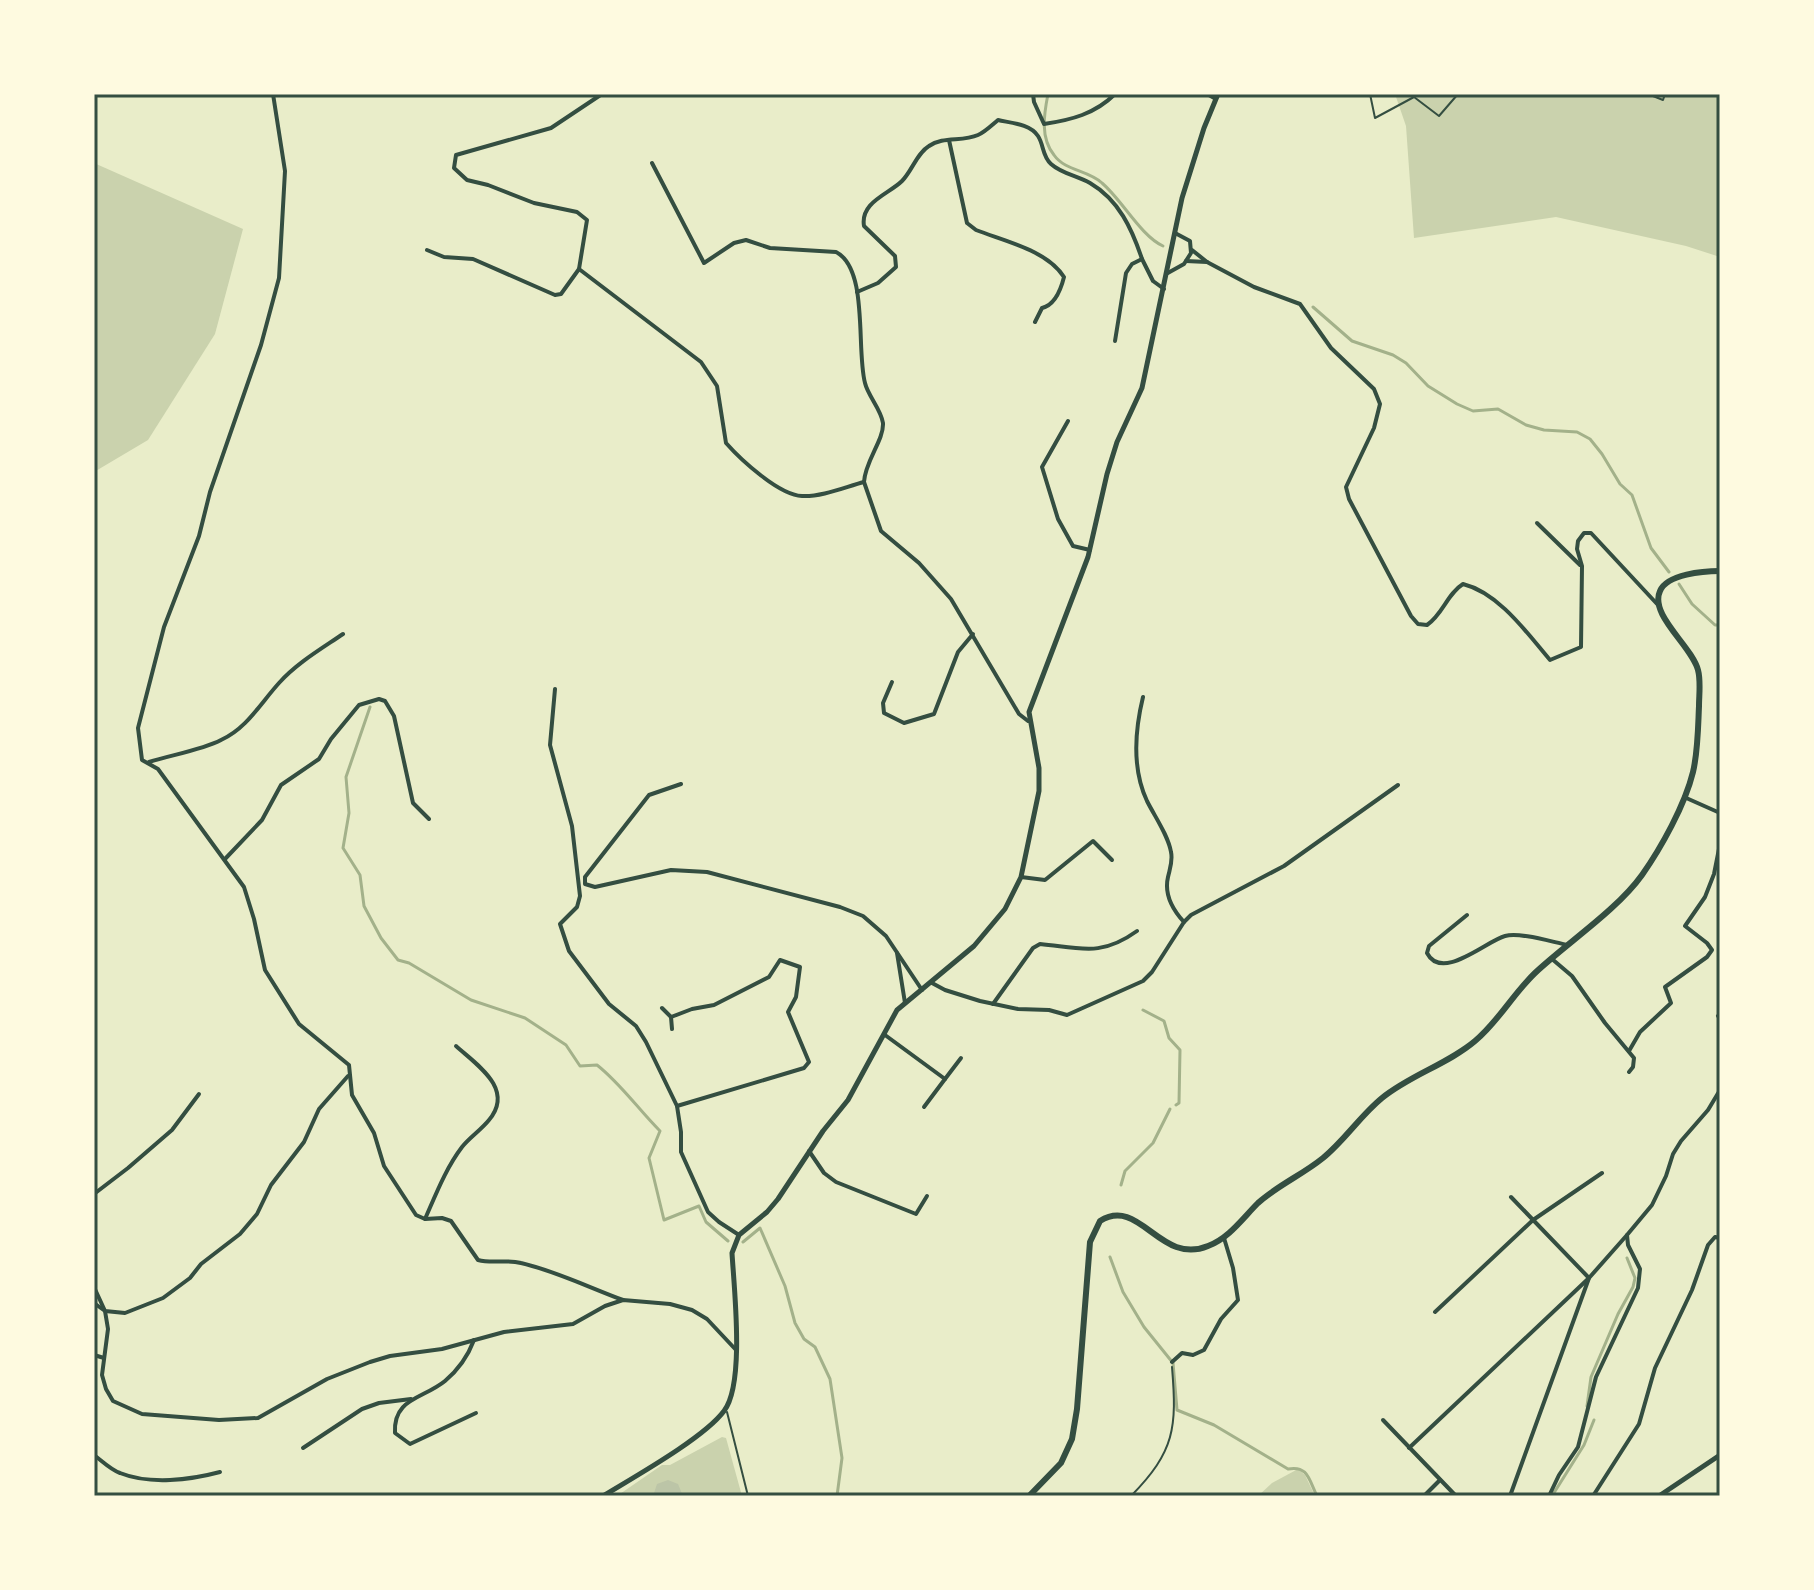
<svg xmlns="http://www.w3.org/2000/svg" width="1814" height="1590" font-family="'Public Sans',sans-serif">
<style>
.green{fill:#cad2ad}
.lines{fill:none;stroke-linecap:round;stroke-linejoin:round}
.stream{stroke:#a3b18a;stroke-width:3}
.building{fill:#bcc5a7}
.path{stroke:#344e41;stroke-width:2}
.service{stroke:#344e41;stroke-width:2}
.minor{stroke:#344e41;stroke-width:4}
.tertiary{stroke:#344e41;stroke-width:5}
.primary{stroke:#344e41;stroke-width:6}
.neatline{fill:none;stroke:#344e41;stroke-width:3}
</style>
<rect width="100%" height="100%" fill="#e9edc9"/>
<g class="green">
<path d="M1395,94H1720V257L1686,246L1556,217L1414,238L1406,126Z"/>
<path d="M94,163L243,229L215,334L148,440L94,472Z"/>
<path d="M722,1437L726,1438L742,1496H617L662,1465H670Z"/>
<path d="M1298,1469L1305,1475L1315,1496H1258L1272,1483Z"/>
</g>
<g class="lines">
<g class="stream">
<path d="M1048,94C1044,114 1040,138 1054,155C1065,171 1088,170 1102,183C1122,200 1141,236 1163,246"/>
<path d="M1313,307L1352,341L1393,355L1406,363L1428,386L1457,404L1473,411L1498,409L1526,425L1544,430L1577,432L1590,439L1602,454L1620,484L1632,495L1651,548L1669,572"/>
<path d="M1679,584L1692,604L1715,625H1720"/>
<path d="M370,707L346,777L349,813L343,848L360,875L364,906L381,938L398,960L409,963L471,1000L525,1018L566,1045L580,1066L597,1065C621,1084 638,1109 660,1131L649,1158L664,1220L699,1206L706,1222L728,1241"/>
<path d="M1143,1010L1164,1021L1169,1038L1180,1050L1179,1103L1176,1105"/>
<path d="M1121,1185L1125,1171L1153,1143L1170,1109"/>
<path d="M743,1242L760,1228L785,1286L795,1323L804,1339L815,1347L830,1379L842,1458L837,1496"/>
<path d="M1110,1257L1123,1292L1144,1327L1173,1363L1177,1410L1214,1425L1288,1469C1308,1465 1309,1480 1317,1496"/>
<path d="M1587,1406L1591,1377L1618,1314L1633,1287L1635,1278L1627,1258"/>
<path d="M1552,1496L1584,1445L1594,1420"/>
</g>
</g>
<path class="building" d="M668,1480L678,1484L683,1496H653L657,1484Z"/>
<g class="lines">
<g class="path">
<path d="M1370,94L1375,118L1414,97L1439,116L1458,94"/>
<path d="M1648,94L1663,100L1665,94"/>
<path d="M1131,1496C1175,1451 1177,1428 1172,1367"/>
</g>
<path class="service" d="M727,1412L748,1496"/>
<g class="minor">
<path d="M273,94L285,171L279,278L261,345L210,492L199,536L164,627L138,728L142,760L158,769L244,887L254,919L265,970L299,1024L349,1065L352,1095L374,1133L384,1166L416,1215L425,1219L442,1218L451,1221L478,1260C493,1264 506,1259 521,1263C556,1271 590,1288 623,1300"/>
<path d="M602,94L551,128L456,155L454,168L467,180L488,185L534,203L577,212L587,220L579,269L701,362L717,386L726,443C741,460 779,495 802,496C822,497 845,487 864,482L881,531L919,563L951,599L1019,714L1028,721"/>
<path d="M1033,94L1034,102L1044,124C1071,120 1095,114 1115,94"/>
<path d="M1207,94L1216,99"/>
<path d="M949,140L967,223L976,230C1004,241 1047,250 1064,277C1061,289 1055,305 1042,308L1035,322"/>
<path d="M652,163L704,263L734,243L746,240L770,248L836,252C869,269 856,350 865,383C868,396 881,409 883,423C884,440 865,461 864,482"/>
<path d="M427,250L444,257L473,259L555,295L561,294L579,269"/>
<path d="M1192,250L1207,262L1254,287L1300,304L1331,348L1374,389L1380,404L1374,428L1346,487L1349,499L1411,616L1418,624L1427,625C1443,614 1447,594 1463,584C1499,593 1527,633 1550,660L1581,647L1582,566L1577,549L1578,541L1584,533H1591L1658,605"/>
<path d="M1186,261L1207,262"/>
<path d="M1166,274L1184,264L1191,253L1190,241L1175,233"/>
<path d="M857,292L878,283L896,267L895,256L864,226C860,202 889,194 902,181C912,171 917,153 929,146C943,136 962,142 978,135C985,132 992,125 998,120C1011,123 1030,124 1038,136C1044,145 1042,156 1051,164C1062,174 1078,176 1090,183C1119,200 1132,229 1142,259"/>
<path d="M1115,341L1126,273L1132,264L1142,259L1153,281L1164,289"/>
<path d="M1068,421L1042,467L1058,519L1073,546L1090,550"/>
<path d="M1537,523L1580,565"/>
<path d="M892,682L883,703L884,713L904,723L934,714L958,652L973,634"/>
<path d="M555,689L550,745L572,826L580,896L577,907L560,924L569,951L609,1004L636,1026L646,1042L677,1106L681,1132V1152L708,1212L719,1222L739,1235"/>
<path d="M1143,697C1135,730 1132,769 1147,801C1155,817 1168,835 1171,852C1173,861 1170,868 1168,877C1164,894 1172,909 1184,922"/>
<path d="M149,762C171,755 202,750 221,740C247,728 260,704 279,683C297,663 321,649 343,634"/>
<path d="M681,784L649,795L585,877V884L595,887L671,870L707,872L840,907L863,916L886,936L922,990"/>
<path d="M1684,797L1720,813"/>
<path d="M225,859L262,820L281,785L319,759L331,739L359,705L379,699L385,701L394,716L413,803L429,819"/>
<path d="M1021,877L1045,880L1093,841L1112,860"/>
<path d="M1467,915L1429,946L1427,953C1442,982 1486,941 1505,936C1520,932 1552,942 1568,945"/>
<path d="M897,953L905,1003"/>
<path d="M1552,959L1572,976L1605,1023L1634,1058L1633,1067L1629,1072"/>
<path d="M932,983L945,990L980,1001L1018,1009L1049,1010L1067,1015L1143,981L1152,972L1184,922L1191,915L1284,866L1398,785"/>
<path d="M993,1004L1033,948L1040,944C1081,948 1101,957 1137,931"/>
<path d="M662,1008L671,1017L672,1029"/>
<path d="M1718,1016L1720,1019"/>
<path d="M671,1017L692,1009L714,1005L769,977L780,960L800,967L796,997L788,1012L809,1062L804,1068L677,1106"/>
<path d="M885,1035L945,1079L924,1107"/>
<path d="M1629,1051L1640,1032L1671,1003L1665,987L1707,957L1712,950L1707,943L1685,926L1705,897L1714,874L1720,844"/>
<path d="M945,1079L961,1058"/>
<path d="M809,1151L824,1173L836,1182L916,1214L927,1196"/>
<path d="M94,1194L128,1168L172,1130L199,1094"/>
<path d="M425,1219C436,1194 446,1168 462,1147C470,1137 481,1130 489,1120C515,1089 477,1065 456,1046"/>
<path d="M94,1287L105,1311L108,1329L102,1375L106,1389L113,1401L142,1414L219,1420L258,1418L327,1379L370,1362L390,1356L442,1349L504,1332L573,1324L605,1306L623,1300L670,1304L692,1310L707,1319L737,1351"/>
<path d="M94,1303L105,1311L125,1313L163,1298L190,1278L201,1264L240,1234L257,1214L271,1185L304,1142L319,1109L348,1076"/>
<path d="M1435,1312L1533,1220L1602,1173"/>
<path d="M474,1340C468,1356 458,1370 445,1381C423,1399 393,1398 395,1433L410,1444L476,1413"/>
<path d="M94,1355L104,1358"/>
<path d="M1172,1362L1182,1353L1193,1355L1204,1350L1221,1319L1238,1300L1233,1268L1224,1238"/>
<path d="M1383,1420L1456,1496"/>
<path d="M303,1448L362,1409L379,1403L411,1399"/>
<path d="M1409,1448L1589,1278L1511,1197"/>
<path d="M94,1455C102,1461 111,1470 120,1473C150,1485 190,1480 220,1472"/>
<path d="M1424,1496L1440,1480"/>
<path d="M1510,1496L1589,1278L1627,1235"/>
<path d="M1549,1496L1559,1475L1578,1447L1596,1377L1638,1288L1640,1269L1628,1245L1627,1235L1652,1205L1666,1176L1673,1154L1681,1141L1708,1110L1720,1090"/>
<path d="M1593,1496L1639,1424L1655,1368L1692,1290L1708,1245L1715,1237L1720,1238"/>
</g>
<g class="tertiary">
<path d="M603,1496C634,1477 704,1438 724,1411C745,1384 734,1288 732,1253L739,1235L767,1212L778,1199L823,1131L848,1100L897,1010L974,946L1005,909L1021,877L1039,791V768L1029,712L1088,557L1107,474L1117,442L1142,388L1182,198L1204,128L1218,94"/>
<path d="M1659,1496L1720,1455"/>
</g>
<path class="primary" d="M1029,1496L1061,1463L1072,1439L1077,1409L1090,1242L1100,1221C1140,1196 1160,1266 1208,1246C1229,1238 1242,1219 1258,1203C1278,1185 1302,1175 1323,1158C1345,1140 1360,1116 1382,1098C1410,1075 1448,1064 1475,1041C1498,1022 1513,994 1535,973C1567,943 1617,910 1642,875C1661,848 1685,805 1693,772C1698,751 1698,728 1699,706C1699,695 1701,681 1698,670C1692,646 1649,615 1660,591C1667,574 1704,571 1720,571"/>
</g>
<rect width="1814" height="1590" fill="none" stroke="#fefae0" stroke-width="192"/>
<rect x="96" y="96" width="1622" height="1398" class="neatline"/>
</svg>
